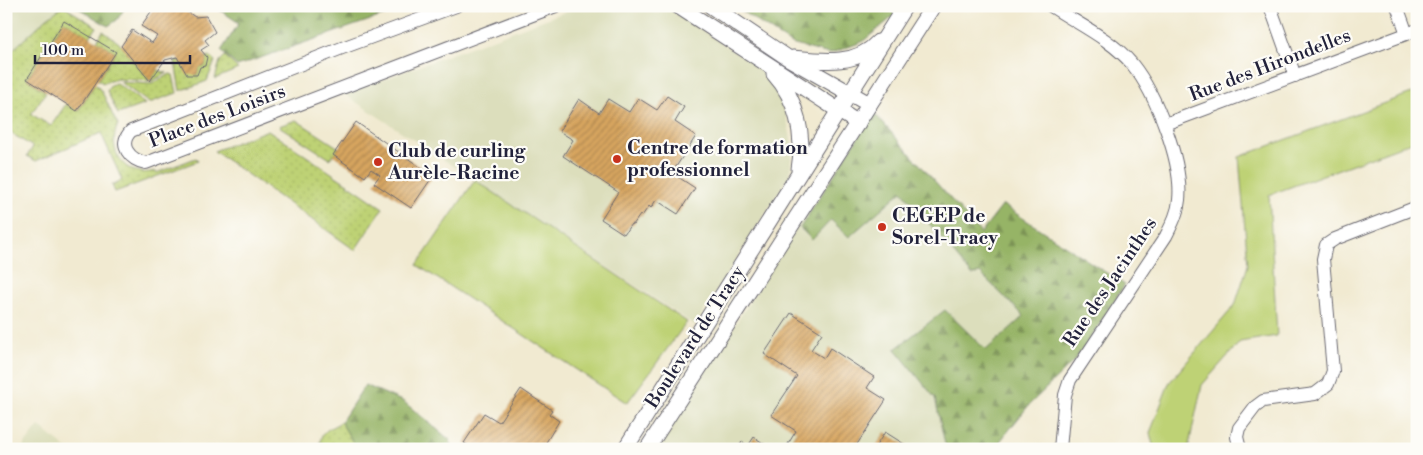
<svg xmlns="http://www.w3.org/2000/svg" width="1423" height="455" font-family="'Libre Bodoni',serif">
<style>
.built{fill:#dcdebc}
.grass{fill:url(#grass-dots);stroke:#707a58}
.forest{fill:url(#forest-firs);stroke:#5c6b50}
.park{fill:#bed275;stroke:#707a58}
.building{fill:url(#building-hatch)}
.lines{fill:none;stroke-linecap:round;stroke-linejoin:round}
.minor-casing{stroke:#6a6870;stroke-width:14}
.tertiary-casing{stroke:#6a6870;stroke-width:17}
.minor{stroke:#fff;stroke-width:12}
.tertiary{stroke:#fff;stroke-width:15}
.poi-dot{fill:#c8321e;stroke:#fdfcf7;stroke-width:2}
.labels{text-anchor:middle;dominant-baseline:central;stroke-width:4.5;stroke-linejoin:round;paint-order:stroke}
.street-label{font-size:19px;fill:#22223b;stroke:#fdfcf7}
.poi-label{font-size:19px;font-weight:bold;fill:#22223b;stroke:#fdfcf7;text-anchor:start}
</style>
<defs>
<pattern id="grass-dots" width="8" height="8" patternUnits="userSpaceOnUse" patternTransform="scale(1.25)"><rect width="8" height="8" fill="#bed275"/><path d="M2 2h.1M6 6h.1" fill="none" stroke="#a3b466" stroke-width="1.8" stroke-linecap="round"/></pattern>
<pattern id="forest-firs" width="22" height="20" patternUnits="userSpaceOnUse" patternTransform="scale(1.25)"><rect width="22" height="20" fill="#96b466"/><path d="M5 1l3.5 6h-7zM16 11l3.5 6h-7z" fill="#7a9255"/></pattern>
<pattern id="building-hatch" width="6" height="6" patternUnits="userSpaceOnUse" patternTransform="scale(1.25)"><rect width="6" height="6" fill="#d7a55f"/><path d="M-1 1l2-2M0 6l6-6M5 7l2-2" fill="none" stroke="#ae8650"/></pattern>
</defs>
<rect width="100%" height="100%" fill="#fdfcf7"/>
<filter id="ink" filterUnits="userSpaceOnUse"><feTurbulence type="fractalNoise" baseFrequency=".02" numOctaves="2"/><feDisplacementMap in="SourceGraphic" scale="10" xChannelSelector="R" yChannelSelector="G"/><feConvolveMatrix kernelMatrix="1 2 1 2 8 2 1 2 1" color-interpolation-filters="sRGB"/></filter>
<filter id="wash" filterUnits="userSpaceOnUse"><feTurbulence type="fractalNoise" baseFrequency=".0096" numOctaves="4" result="noise"/><feDisplacementMap in="SourceGraphic" scale="20" xChannelSelector="R" yChannelSelector="G"/><feGaussianBlur stdDeviation="1.12" result="paint"/><feColorMatrix in="noise" values="0 0 0 0 0 0 0 0 0 0 0 0 0 0 0 0 0 1.4 0 .05"/><feComposite in="paint" operator="in"/></filter>
<g filter="url(#wash)">
<rect width="100%" height="100%" fill="#f1ead1"/>
<g class="built">
<path d="M6,6H61L6,59Z"/>
<path d="M581,6H665L755,65L774,88L785,110L792,144L790,174L695,325L344,94Z"/>
<path d="M866,119L1066,335L985,449H656Z"/>
<path d="M39,426L67,449H21Z"/>
</g>
<g class="grass">
<path d="M63,6L97,27L90,37L64,21L27,79L46,92L31,114L51,126L66,104L78,111L95,84C106,93 109,112 118,124C106,151 125,179 155,171L156,173L196,158L198,161L115,192L112,185L122,180L101,133L36,161L27,156L33,147L6,130V56L46,19Z"/>
<path d="M103,31L119,43L150,81L158,70L167,73L152,81L117,79L103,83L98,80L116,52L97,41Z"/>
<path d="M210,56L215,61L207,81L180,91L175,62L179,61L197,75L200,67L205,66L207,57Z"/>
<path d="M225,56L238,69L215,79L220,61Z"/>
<path d="M170,74L173,75L177,93L149,103L120,82L152,84Z"/>
<path d="M116,83L145,104L118,114L107,91L111,85Z"/>
<path d="M296,120L339,148L330,159L279,126Z"/>
<path d="M268,130L383,208L355,250L214,151Z"/>
<path d="M341,422L354,444L360,449H325L320,444C320,431 331,428 341,422Z"/>
</g>
<g class="forest">
<path d="M75,6H126L117,20L108,26Z"/>
<path d="M214,6H411L237,66L221,51L239,23Z"/>
<path d="M734,6H901L894,16L862,42L829,54L791,44Z"/>
<path d="M874,113L981,233L1003,205L1125,285L1077,358L1029,405L994,449H950L945,444L935,398L895,349L945,310L986,350L1024,316L980,273L972,275L902,191L849,237L831,220L812,240L800,228Z"/>
<path d="M365,385L404,402L450,440L451,449H360L354,444L341,422Z"/>
</g>
<g class="park">
<path d="M1417,91V140L1269,195L1277,336L1240,342L1202,385L1188,449H1154L1150,433L1169,383L1235,305L1248,265L1239,157Z"/>
<path d="M475,180L687,322L627,403L417,265Z"/>
</g>
<g id="blocks">
<g class="building">
<path d="M155,6H179L195,17L206,16L215,32L205,40L209,45L201,50L207,57L205,66L200,67L197,75H187L177,57L165,60L150,81L121,46L132,30L152,43L157,36L141,26Z"/>
<path d="M64,21L116,52L77,111L27,79Z"/>
<path d="M667,96L684,107L675,122L696,136L672,173L695,188L678,214L656,200L651,208L649,206L642,216L640,215L633,225L631,224L624,234L601,219L618,192L563,156L573,140L559,131L579,99L599,113L608,99L629,112L638,98L657,110Z"/>
<path d="M356,122L433,176L411,208L374,183L380,175L371,169L365,177L333,155Z"/>
<path d="M791,313L822,333L811,350L824,358L830,348L874,377L867,388L886,400L854,449H785L796,431L771,415L797,376L764,354Z"/>
<path d="M521,389L552,410L549,414L559,421L542,449H497L493,446L491,449H473L464,443L484,413L499,422Z"/>
<path d="M885,432L912,449H874Z"/>
<path d="M754,437L772,449H737L742,442L748,446Z"/>
</g>
</g>
</g>
<g filter="url(#ink)">
<use href="#blocks" fill-opacity="0" stroke="#6a6870" stroke-width="1"/>
<g class="lines">
<defs>
<g id="minor">
<path d="M456,6L342,48L131,131C117,145 130,160 146,163L556,6"/>
<path d="M1051,6C1078,24 1111,39 1132,64C1156,94 1183,162 1179,200C1178,213 1172,224 1166,236L1070,380L1065,395L1060,449"/>
<path d="M1270,6L1295,76"/>
<path d="M1397,6L1407,34"/>
<path d="M1165,124L1417,30"/>
<path d="M1240,449L1237,437L1239,428L1255,407L1263,401L1315,394L1328,384L1333,371L1323,259L1326,245L1335,239L1417,207"/>
</g>
<g id="tertiary">
<path d="M678,6L858,123"/>
<path d="M711,6L788,58L869,104"/>
<path d="M793,58C822,61 857,66 878,42"/>
<path d="M774,74C797,99 805,136 799,169"/>
<path d="M625,449L905,6"/>
<path d="M647,449L933,6"/>
</g>
</defs>
<use href="#minor" class="minor-casing"/>
<use href="#tertiary" class="tertiary-casing"/>
<use href="#minor" class="minor"/>
<use href="#tertiary" class="tertiary"/>
</g>
</g>
<g class="poi-dot">
<circle cx="617" cy="159" r="5"/>
<circle cx="378" cy="162" r="5"/>
<circle cx="882" cy="227" r="5"/>
</g>
<g class="labels">
<g class="street-label">
<text transform="translate(1270 65) rotate(-21)">Rue des Hirondelles</text>
<text transform="translate(217 116) rotate(-21)">Place des Loisirs</text>
<text transform="translate(1110 282) rotate(-56)">Rue des Jacinthes</text>
<text transform="translate(695 337) rotate(-57)">Boulevard de Tracy</text>
</g>
<g class="poi-label">
<text x="627" y="148">Centre de formation<tspan x="627" dy="22">professionnel</tspan></text>
<text x="388" y="151">Club de curling<tspan x="388" dy="22">Aurèle-Racine</tspan></text>
<text x="892" y="216">CEGEP de<tspan x="892" dy="22">Sorel-Tracy</tspan></text>
</g>
</g>
<rect width="1423" height="455" fill="none" stroke="#fdfcf7" stroke-width="25"/>
<path d="M35 55v8h155v-8" fill="none" stroke="#22223b" stroke-width="2.5"/>
<text x="42" y="55" font-size="15" fill="#22223b" stroke="#fdfcf7" stroke-width="4" paint-order="stroke">100 m</text>
</svg>
